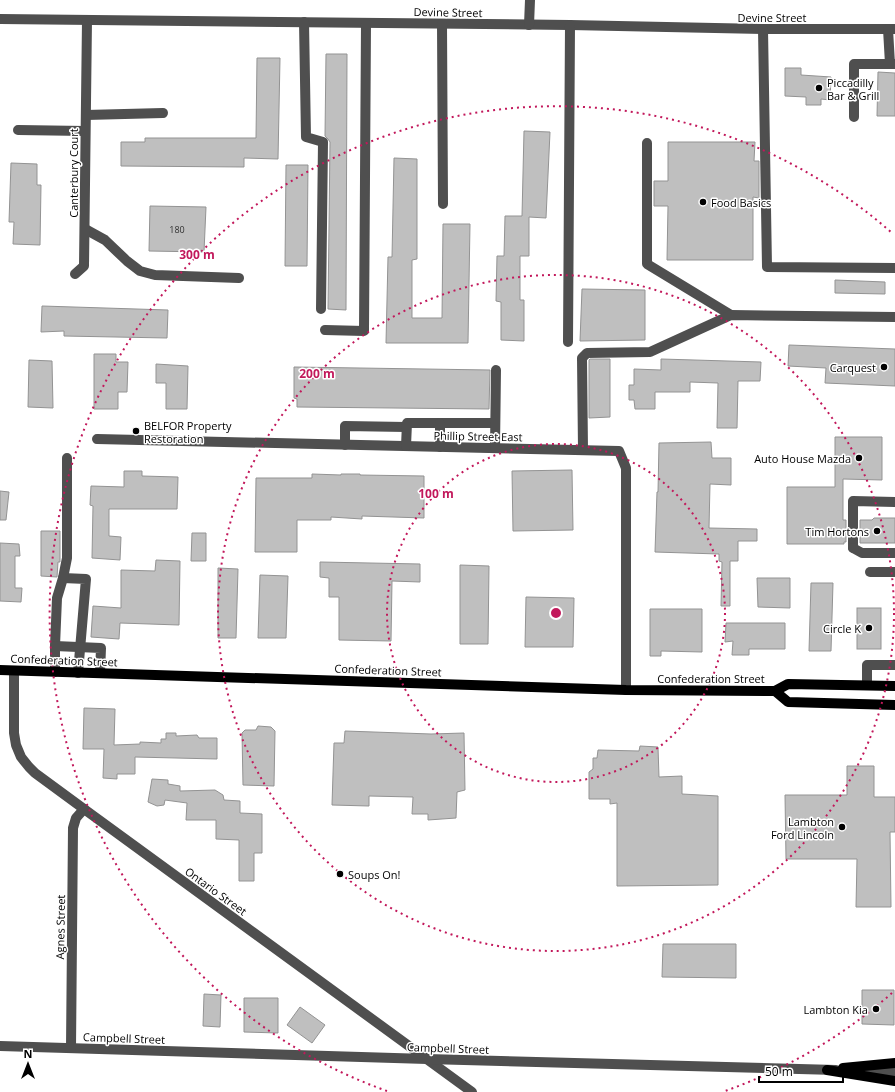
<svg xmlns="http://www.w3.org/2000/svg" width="895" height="1092" font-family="'Open Sans',sans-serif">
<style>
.building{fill:#bfbfbf;stroke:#939393}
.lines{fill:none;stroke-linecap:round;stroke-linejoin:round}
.minor{stroke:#4f4f4f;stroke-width:10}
.major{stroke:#000;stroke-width:10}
.ring{fill:none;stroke:#c2185b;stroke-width:2;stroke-dasharray:2 4}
.poi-dot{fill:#000;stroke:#fff;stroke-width:1.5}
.labels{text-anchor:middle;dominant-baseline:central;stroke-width:3;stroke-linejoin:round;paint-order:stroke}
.number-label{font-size:9px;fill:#303030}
.street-label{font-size:11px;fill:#000;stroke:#fff}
.poi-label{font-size:11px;fill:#000;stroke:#fff;text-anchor:end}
.centre{fill:#c2185b;stroke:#fff;stroke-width:2}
.ring-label{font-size:12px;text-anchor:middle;font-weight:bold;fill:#c2185b;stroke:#fff;stroke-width:3;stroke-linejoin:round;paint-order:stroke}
</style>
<rect width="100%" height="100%" fill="#fff"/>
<g class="building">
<path d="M326,54H347L346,310L328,309L330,142L328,139L325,136Z"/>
<path d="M257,58H280L278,159L244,158V167L121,166V142H145V138H256Z"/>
<path d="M785,68H801V75L831,77L830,100L821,99V105H806V97L785,96Z"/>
<path d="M878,72L895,73V116H877Z"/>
<path d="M524,131L550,132L546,218L529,217V256H520V300H524V341L501,340V302L496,301L497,256H504L505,216H522Z"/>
<path d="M668,142H755L754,161H759V198L753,197V260H667L668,206H654V181H668Z"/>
<path d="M394,158L417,159V259L412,260V318H442L443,224H470L468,343H386L388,257H392Z"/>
<path d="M11,163L37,164V185H41L40,245L13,244L14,222H9Z"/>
<path d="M286,165H308L307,266H285Z"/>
<path d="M150,206L206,207L204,252L149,251Z"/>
<path d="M835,280L885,282V294L835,293Z"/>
<path d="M582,289L645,290V340L580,341Z"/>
<path d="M42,306L168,310L167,338L64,336V331L41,332Z"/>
<path d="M789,345L895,349V386L825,383L826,368L788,366Z"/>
<path d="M94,354H116V362H128L127,392H118V409H94Z"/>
<path d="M590,359H610V417L589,418V360Z"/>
<path d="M661,359L761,362L760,381H738L737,428H717L718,383L690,382V392H655V409H635L634,400H629V385H634V369L661,370Z"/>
<path d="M29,360L52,361L53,408L28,407Z"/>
<path d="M156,364L188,366L187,409H166V383H156Z"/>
<path d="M294,367L490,370L489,409L297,407V399L294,398Z"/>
<path d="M835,437H882V480L843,479V520H846V542H844V544H787V487H835Z"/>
<path d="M711,442L712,458H731V485L710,484L709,528L757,529V541H738V561H730V606H721L722,562L719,561V554L655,552L657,492H658L659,443Z"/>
<path d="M572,470L573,530L513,531L512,471Z"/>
<path d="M124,471H142V476L178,477L177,509H109V536L121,537L120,560L92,558L93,506L90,505L91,486L124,487Z"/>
<path d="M312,474L341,475V474H360V475L424,476V518L362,516V519L331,517V520H297V552H255L256,478H312Z"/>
<path d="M0,491L9,492L6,520H0Z"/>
<path d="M874,518H895V543H860V520H872Z"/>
<path d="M41,531H60V562H58L57,577L41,576Z"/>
<path d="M192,533H206V561H191Z"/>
<path d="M0,543L19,544L20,556H15V588H22L21,602L0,601Z"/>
<path d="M156,560L180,561L179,625L120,623L119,639L91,637L93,606L121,608V570L155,571Z"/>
<path d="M320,562L420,564V582L392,581L391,641L339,640V597H329V578L320,577Z"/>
<path d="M460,565L489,566L488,644H460Z"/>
<path d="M218,568L238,569L236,638H218Z"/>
<path d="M260,575L288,576L286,638H258Z"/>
<path d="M757,578H790V608L758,607Z"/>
<path d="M811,583H833L831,651H809Z"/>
<path d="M526,597L574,598L573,647H525Z"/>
<rect x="857" y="608" width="24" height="41"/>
<path d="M650,609H702V652L661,651V656H650Z"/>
<path d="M726,623H785V649H749V655H732L733,641L725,642Z"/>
<path d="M84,708L115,709L114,745L140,744V742L161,743V739H166V733H176V736L197,735L199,738H217V759L135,757V774H117V779L103,778L104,749H83Z"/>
<path d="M258,726L271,727L275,731L274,786L243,785L242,733L245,730H256Z"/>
<path d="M345,731L431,734L464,733L465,790L457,792L456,818L428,820V814H412L413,797L369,796V806L332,805L334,743H344Z"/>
<path d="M640,746L658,747L659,777L682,776V794L718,796V885L617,886V803L610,804V799H589V772L593,769V758H597L598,750L639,751Z"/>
<path d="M847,766H874V797H895V832H890L891,907H856L857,859H786L785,795H847Z"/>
<path d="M152,779L168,780V784L180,786V791L215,790L223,795L224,800L240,801V813L262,814V853H254V881H239V840L216,839V820H186L187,803L165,800L164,805L157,806L148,802Z"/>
<path d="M663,944H736V978L662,977Z"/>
<path d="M862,990H894V1025L862,1024Z"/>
<path d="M204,994L221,995L220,1027L203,1026Z"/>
<path d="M244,998H278V1033L244,1032Z"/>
<path d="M300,1007L325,1025L312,1043L287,1025Z"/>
</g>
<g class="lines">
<g class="minor">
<path d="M0,19L570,25L763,29H895"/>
<path d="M304,22L306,137L323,142L321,309"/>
<path d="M442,24L443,204"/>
<path d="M529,25L530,0"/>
<path d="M763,29L767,267L895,268"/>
<path d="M888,29L890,64"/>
<path d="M86,115L163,113"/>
<path d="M854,117V64H895"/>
<path d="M18,130L85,131"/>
<path d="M647,143V264L731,315"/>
<path d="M85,229L105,240L127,261L140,271L155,275L239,278"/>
<path d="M75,274L84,266L87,20"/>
<path d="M325,330L364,331L366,24"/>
<path d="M568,342L570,25"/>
<path d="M97,439L619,451L626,468V690"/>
<path d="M345,445V426L406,427"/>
<path d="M406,446L407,423H495"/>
<path d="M440,447V423"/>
<path d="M495,448L496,370"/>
<path d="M583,450L582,358L587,353L650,352L731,315L895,317"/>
<path d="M853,548V501L895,502"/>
<path d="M853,548L862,553H895"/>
<path d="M870,572H895"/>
<path d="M63,578L86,579L78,673"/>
<path d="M55,646L57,598L63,578L67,558V458"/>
<path d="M14,671V733L16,745L21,757L29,767L35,773L84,809L472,1092"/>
<path d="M55,672V646L101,648L100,673"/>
<path d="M867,685V665H895"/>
<path d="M0,1046L427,1059L836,1070"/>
<path d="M71,1048L73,828L76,818L84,809"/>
<path d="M852,1070L895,1072"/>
</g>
<g class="major">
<path d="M0,670L626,690L775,691L788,684L895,686"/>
<path d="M775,691L788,702L895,705"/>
<path d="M843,1068L895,1063"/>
<path d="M827,1070L895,1081"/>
</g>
</g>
<g class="ring">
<circle cx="556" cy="613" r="169"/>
<circle cx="556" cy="613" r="338"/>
<path d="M892 993A507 507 0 0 1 725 1091M387 1091A507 507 0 1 1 892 233"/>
</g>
<g class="poi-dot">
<circle cx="819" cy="88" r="4"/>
<circle cx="703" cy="202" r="4"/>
<circle cx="884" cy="367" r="4"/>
<circle cx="136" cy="431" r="4"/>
<circle cx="859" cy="458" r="4"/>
<circle cx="877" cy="531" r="4"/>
<circle cx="869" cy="628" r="4"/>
<circle cx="842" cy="827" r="4"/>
<circle cx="340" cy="874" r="4"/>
<circle cx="876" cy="1009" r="4"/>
</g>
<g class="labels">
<g class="number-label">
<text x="177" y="229">180</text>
</g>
<g class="street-label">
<text transform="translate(448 12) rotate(1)">Devine Street</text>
<text x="772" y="17">Devine Street</text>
<text transform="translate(73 173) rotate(-90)">Canterbury Court</text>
<text transform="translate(478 436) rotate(1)">Phillip Street East</text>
<text transform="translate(64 660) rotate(2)">Confederation Street</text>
<text transform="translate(388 670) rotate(2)">Confederation Street</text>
<text x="711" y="678">Confederation Street</text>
<text transform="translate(216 891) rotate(36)">Ontario Street</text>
<text transform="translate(60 927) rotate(-89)">Agnes Street</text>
<text transform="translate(124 1038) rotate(2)">Campbell Street</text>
<text transform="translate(448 1048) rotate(2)">Campbell Street</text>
</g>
<g class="poi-label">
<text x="827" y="82" text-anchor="start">Piccadilly<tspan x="827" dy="13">Bar &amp; Grill</tspan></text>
<text x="711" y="202" text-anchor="start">Food Basics</text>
<text x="876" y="367">Carquest</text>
<text x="144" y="425" text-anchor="start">BELFOR Property<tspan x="144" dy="13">Restoration</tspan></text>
<text x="851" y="458">Auto House Mazda</text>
<text x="869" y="531">Tim Hortons</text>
<text x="861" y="628">Circle K</text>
<text x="834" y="821">Lambton<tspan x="834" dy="13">Ford Lincoln</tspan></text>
<text x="348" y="874" text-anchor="start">Soups On!</text>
<text x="868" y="1009">Lambton Kia</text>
</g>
</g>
<circle cx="556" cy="613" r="6" class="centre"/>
<g class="ring-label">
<text x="197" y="259">300 m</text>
<text x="317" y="378">200 m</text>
<text x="436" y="498">100 m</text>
</g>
<g transform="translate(28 1064)" stroke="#ffffff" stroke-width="3" paint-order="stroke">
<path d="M0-3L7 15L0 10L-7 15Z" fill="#000000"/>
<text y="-6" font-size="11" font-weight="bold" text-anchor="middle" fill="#000000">N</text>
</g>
<path d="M759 1076v6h84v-6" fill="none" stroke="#000000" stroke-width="2"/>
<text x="765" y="1076" font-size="12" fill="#000000" stroke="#ffffff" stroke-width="3" paint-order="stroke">50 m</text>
</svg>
